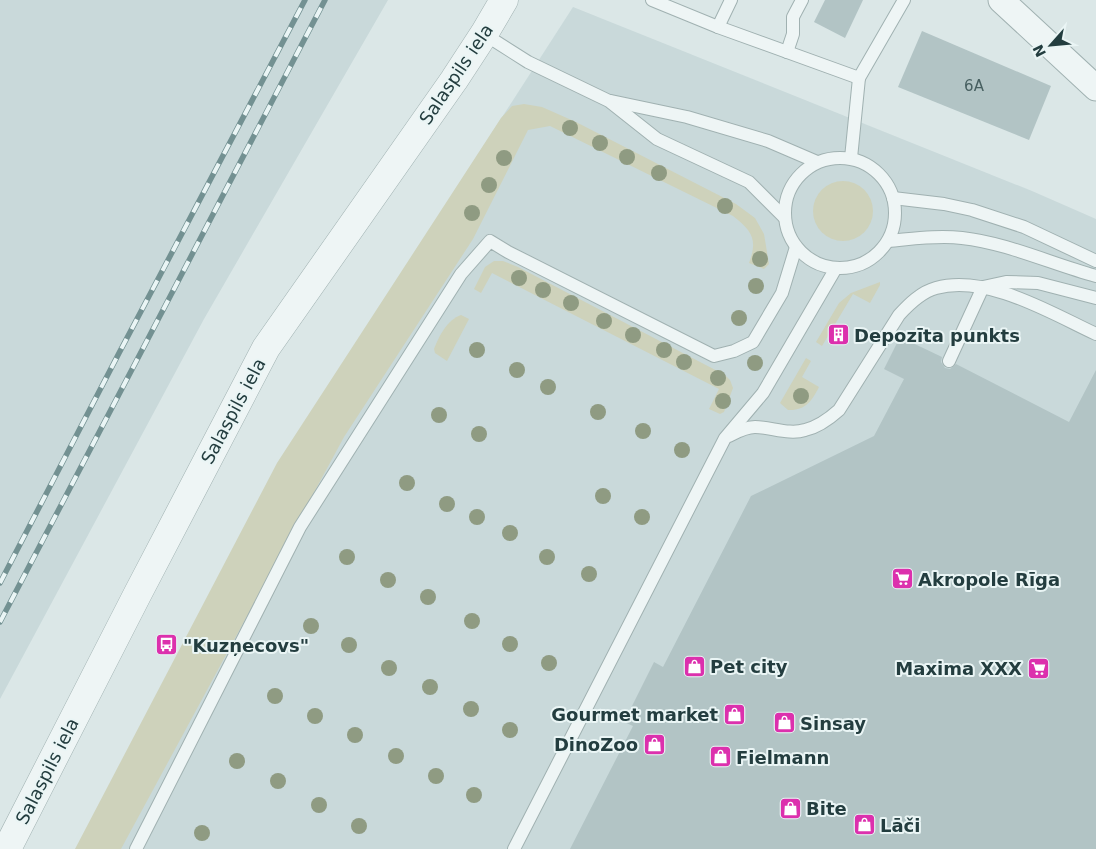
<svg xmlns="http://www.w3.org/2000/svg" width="1096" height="849" font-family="'DejaVu Sans',sans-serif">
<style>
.built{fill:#c9d9da}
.green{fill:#ced2bb}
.building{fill:#b2c4c5}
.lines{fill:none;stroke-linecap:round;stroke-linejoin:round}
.service-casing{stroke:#a0b1b1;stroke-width:14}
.minor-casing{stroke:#a0b1b1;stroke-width:27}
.tertiary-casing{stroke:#a0b1b1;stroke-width:29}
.service{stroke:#eef5f5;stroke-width:12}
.minor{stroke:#eef5f5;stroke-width:25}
.tertiary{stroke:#eef5f5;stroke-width:28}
.rail-casing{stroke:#739192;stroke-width:5.5}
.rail{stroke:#eaf5f5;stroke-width:4;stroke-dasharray:11;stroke-linecap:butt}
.tree{fill:#8f9b82}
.labels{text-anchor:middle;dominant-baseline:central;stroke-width:4;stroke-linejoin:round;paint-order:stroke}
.number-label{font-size:15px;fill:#475f60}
.street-label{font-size:18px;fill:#233d3f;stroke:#eaf5f5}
.poi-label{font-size:18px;font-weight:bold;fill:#233d3f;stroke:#eaf5f5;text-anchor:start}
</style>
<rect width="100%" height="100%" fill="#dbe7e7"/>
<g class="built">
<path d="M0,0H388L204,319L0,699Z"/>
<path d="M573,7L1032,191L1096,219V849H78L273,473Z"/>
</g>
<g class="green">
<path d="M524,104L542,107L576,122L736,204L755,218L764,234L769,264L764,269L749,263C758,239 752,231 733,216L550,126L528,130L473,239L344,437L121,849H75L277,463L501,118L512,106Z"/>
<circle cx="843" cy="211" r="30"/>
<path d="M494,261H503L518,267L725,375L730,380L733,388L724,412L720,414L709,409L719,389L492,273L481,293L474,289L485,267Z"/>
<path d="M880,282V285L870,303L853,294L822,346L816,342L839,303L851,293Z"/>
<path d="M461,315L469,319L447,361L435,353L434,349C439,336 447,320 461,315Z"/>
<path d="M806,358L811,361L802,377L819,387C812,401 805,411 788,410L780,403Z"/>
</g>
<g class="building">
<path d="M825,0H863L845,38L814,22Z"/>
<path d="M922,31L1051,86L1029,140L898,87Z"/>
<path d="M900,337L942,357L941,362L945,368L950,369L956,364L1069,422L1096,370V849H570L633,726L624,722L654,662L663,667L751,496L874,436L904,379L884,369Z"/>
</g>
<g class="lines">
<defs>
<g id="service">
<path d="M652,0L718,27L859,78L904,0"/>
<path d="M718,27L731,0"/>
<path d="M484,34L528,62L609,101L657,139L749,182L784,217"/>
<path d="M787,52L793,34V17L802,0"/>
<path d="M611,101L687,117L768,141L817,162"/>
<circle cx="840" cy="213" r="55"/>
<path d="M851,158L859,78"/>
<path d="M893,198L944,204L972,210L1024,227L1096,261"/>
<path d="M888,241C912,239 937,235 962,238C1007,243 1052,264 1096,276"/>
<path d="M949,361L983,287L1006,282L1038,283L1096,298"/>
<path d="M729,436C737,432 745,427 755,427C771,427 789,435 805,430C818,427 829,419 839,410L899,315C909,304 921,292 936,288C987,274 1051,313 1096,334"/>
<path d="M136,849L300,527L461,274L490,241L508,252L714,356L734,351L753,342L782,293L796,247"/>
<path d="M514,849L725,438L763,393L836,268"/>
</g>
<path id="minor" d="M1001,0L1096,88"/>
<path id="tertiary" d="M7,849L137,595L266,348L454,80L484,34L504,0"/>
</defs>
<use href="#service" class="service-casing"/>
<use href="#minor" class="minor-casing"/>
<use href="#tertiary" class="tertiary-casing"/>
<use href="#service" class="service"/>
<use href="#minor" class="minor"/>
<use href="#tertiary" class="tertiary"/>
<defs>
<g id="rail">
<path d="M0,583L118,355L305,0"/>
<path d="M0,622L325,0"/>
</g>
</defs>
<use href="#rail" class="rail-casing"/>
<use href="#rail" class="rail"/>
</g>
<g class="tree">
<circle cx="570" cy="128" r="8"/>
<circle cx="600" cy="143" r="8"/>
<circle cx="627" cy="157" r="8"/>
<circle cx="504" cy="158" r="8"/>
<circle cx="659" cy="173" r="8"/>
<circle cx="489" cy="185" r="8"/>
<circle cx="725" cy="206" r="8"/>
<circle cx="472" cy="213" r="8"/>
<circle cx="760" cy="259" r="8"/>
<circle cx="519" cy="278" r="8"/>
<circle cx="756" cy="286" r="8"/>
<circle cx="543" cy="290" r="8"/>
<circle cx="571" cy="303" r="8"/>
<circle cx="739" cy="318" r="8"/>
<circle cx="604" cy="321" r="8"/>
<circle cx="633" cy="335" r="8"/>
<circle cx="477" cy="350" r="8"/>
<circle cx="664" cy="350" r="8"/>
<circle cx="684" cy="362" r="8"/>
<circle cx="755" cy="363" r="8"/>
<circle cx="517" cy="370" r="8"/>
<circle cx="718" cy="378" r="8"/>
<circle cx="548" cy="387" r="8"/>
<circle cx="801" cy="396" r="8"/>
<circle cx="723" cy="401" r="8"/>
<circle cx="598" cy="412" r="8"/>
<circle cx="439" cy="415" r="8"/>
<circle cx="643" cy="431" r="8"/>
<circle cx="479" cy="434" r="8"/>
<circle cx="682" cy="450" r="8"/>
<circle cx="407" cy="483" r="8"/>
<circle cx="603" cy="496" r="8"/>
<circle cx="447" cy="504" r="8"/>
<circle cx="477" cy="517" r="8"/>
<circle cx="642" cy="517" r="8"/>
<circle cx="510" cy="533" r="8"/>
<circle cx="347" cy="557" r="8"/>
<circle cx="547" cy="557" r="8"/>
<circle cx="589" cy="574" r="8"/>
<circle cx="388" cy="580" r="8"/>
<circle cx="428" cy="597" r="8"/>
<circle cx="472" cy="621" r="8"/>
<circle cx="311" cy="626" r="8"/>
<circle cx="510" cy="644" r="8"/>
<circle cx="349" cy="645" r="8"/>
<circle cx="549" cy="663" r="8"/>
<circle cx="389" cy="668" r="8"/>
<circle cx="430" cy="687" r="8"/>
<circle cx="275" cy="696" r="8"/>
<circle cx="471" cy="709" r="8"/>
<circle cx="315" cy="716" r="8"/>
<circle cx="510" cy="730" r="8"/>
<circle cx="355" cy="735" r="8"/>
<circle cx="396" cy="756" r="8"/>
<circle cx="237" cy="761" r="8"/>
<circle cx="436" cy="776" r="8"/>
<circle cx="278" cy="781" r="8"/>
<circle cx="474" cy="795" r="8"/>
<circle cx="319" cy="805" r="8"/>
<circle cx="359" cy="826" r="8"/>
<circle cx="202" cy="833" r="8"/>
</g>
<defs>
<symbol id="building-square" viewBox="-11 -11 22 22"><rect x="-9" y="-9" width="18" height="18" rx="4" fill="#dc30ad" stroke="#eaf5f5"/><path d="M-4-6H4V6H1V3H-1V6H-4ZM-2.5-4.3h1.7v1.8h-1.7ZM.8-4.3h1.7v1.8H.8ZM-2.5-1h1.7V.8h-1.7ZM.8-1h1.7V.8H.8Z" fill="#fff"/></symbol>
<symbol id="supermarket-square" viewBox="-11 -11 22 22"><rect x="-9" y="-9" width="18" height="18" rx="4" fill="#dc30ad" stroke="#eaf5f5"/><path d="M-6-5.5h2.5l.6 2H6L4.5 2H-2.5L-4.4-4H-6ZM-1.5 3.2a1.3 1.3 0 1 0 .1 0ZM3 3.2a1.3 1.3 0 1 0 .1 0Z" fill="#fff"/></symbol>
<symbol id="bus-square" viewBox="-11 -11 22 22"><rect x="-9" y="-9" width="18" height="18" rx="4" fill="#dc30ad" stroke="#eaf5f5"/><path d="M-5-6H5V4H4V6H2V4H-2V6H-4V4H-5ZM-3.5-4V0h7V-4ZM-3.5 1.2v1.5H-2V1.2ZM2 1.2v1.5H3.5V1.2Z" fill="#fff"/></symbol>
<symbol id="shop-square" viewBox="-11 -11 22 22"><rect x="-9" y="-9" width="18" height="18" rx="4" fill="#dc30ad" stroke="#eaf5f5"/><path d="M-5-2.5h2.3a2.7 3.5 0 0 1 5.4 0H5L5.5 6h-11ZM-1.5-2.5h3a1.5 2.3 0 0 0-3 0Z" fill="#fff"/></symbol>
</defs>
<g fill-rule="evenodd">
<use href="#building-square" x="826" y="322" width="25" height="25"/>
<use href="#supermarket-square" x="890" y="566" width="25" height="25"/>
<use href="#bus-square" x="154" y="632" width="25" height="25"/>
<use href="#shop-square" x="682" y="654" width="25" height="25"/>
<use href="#supermarket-square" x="1026" y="656" width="25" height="25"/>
<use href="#shop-square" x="722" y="702" width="25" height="25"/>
<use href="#shop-square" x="772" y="710" width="25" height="25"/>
<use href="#shop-square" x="642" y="732" width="25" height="25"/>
<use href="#shop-square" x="708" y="744" width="25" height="25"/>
<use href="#shop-square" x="778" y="796" width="25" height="25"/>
<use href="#shop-square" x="852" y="812" width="25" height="25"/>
</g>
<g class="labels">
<g class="number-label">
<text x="974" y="86">6A</text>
</g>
<g class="street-label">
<text transform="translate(456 74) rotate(-56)">Salaspils iela</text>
<text transform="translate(233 411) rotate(-62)">Salaspils iela</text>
<text transform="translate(47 771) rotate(-63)">Salaspils iela</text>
</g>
<g class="poi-label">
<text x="854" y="335">Depozīta punkts</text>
<text x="918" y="579">Akropole Rīga</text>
<text x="183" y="645">"Kuzņecovs"</text>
<text x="710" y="666">Pet city</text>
<text x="1022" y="668" text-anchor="end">Maxima XXX</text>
<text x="718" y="714" text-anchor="end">Gourmet market</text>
<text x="800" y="723">Sinsay</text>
<text x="638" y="744" text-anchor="end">DinoZoo</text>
<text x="736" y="757">Fielmann</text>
<text x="806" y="808">Bite</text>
<text x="880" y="825">Lāči</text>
</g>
</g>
<g transform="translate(1051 45) rotate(243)" stroke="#eaf5f5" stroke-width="4" paint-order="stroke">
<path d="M0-4L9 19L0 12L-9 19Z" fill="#233d3f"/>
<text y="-8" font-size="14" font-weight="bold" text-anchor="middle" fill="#233d3f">N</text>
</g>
</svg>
